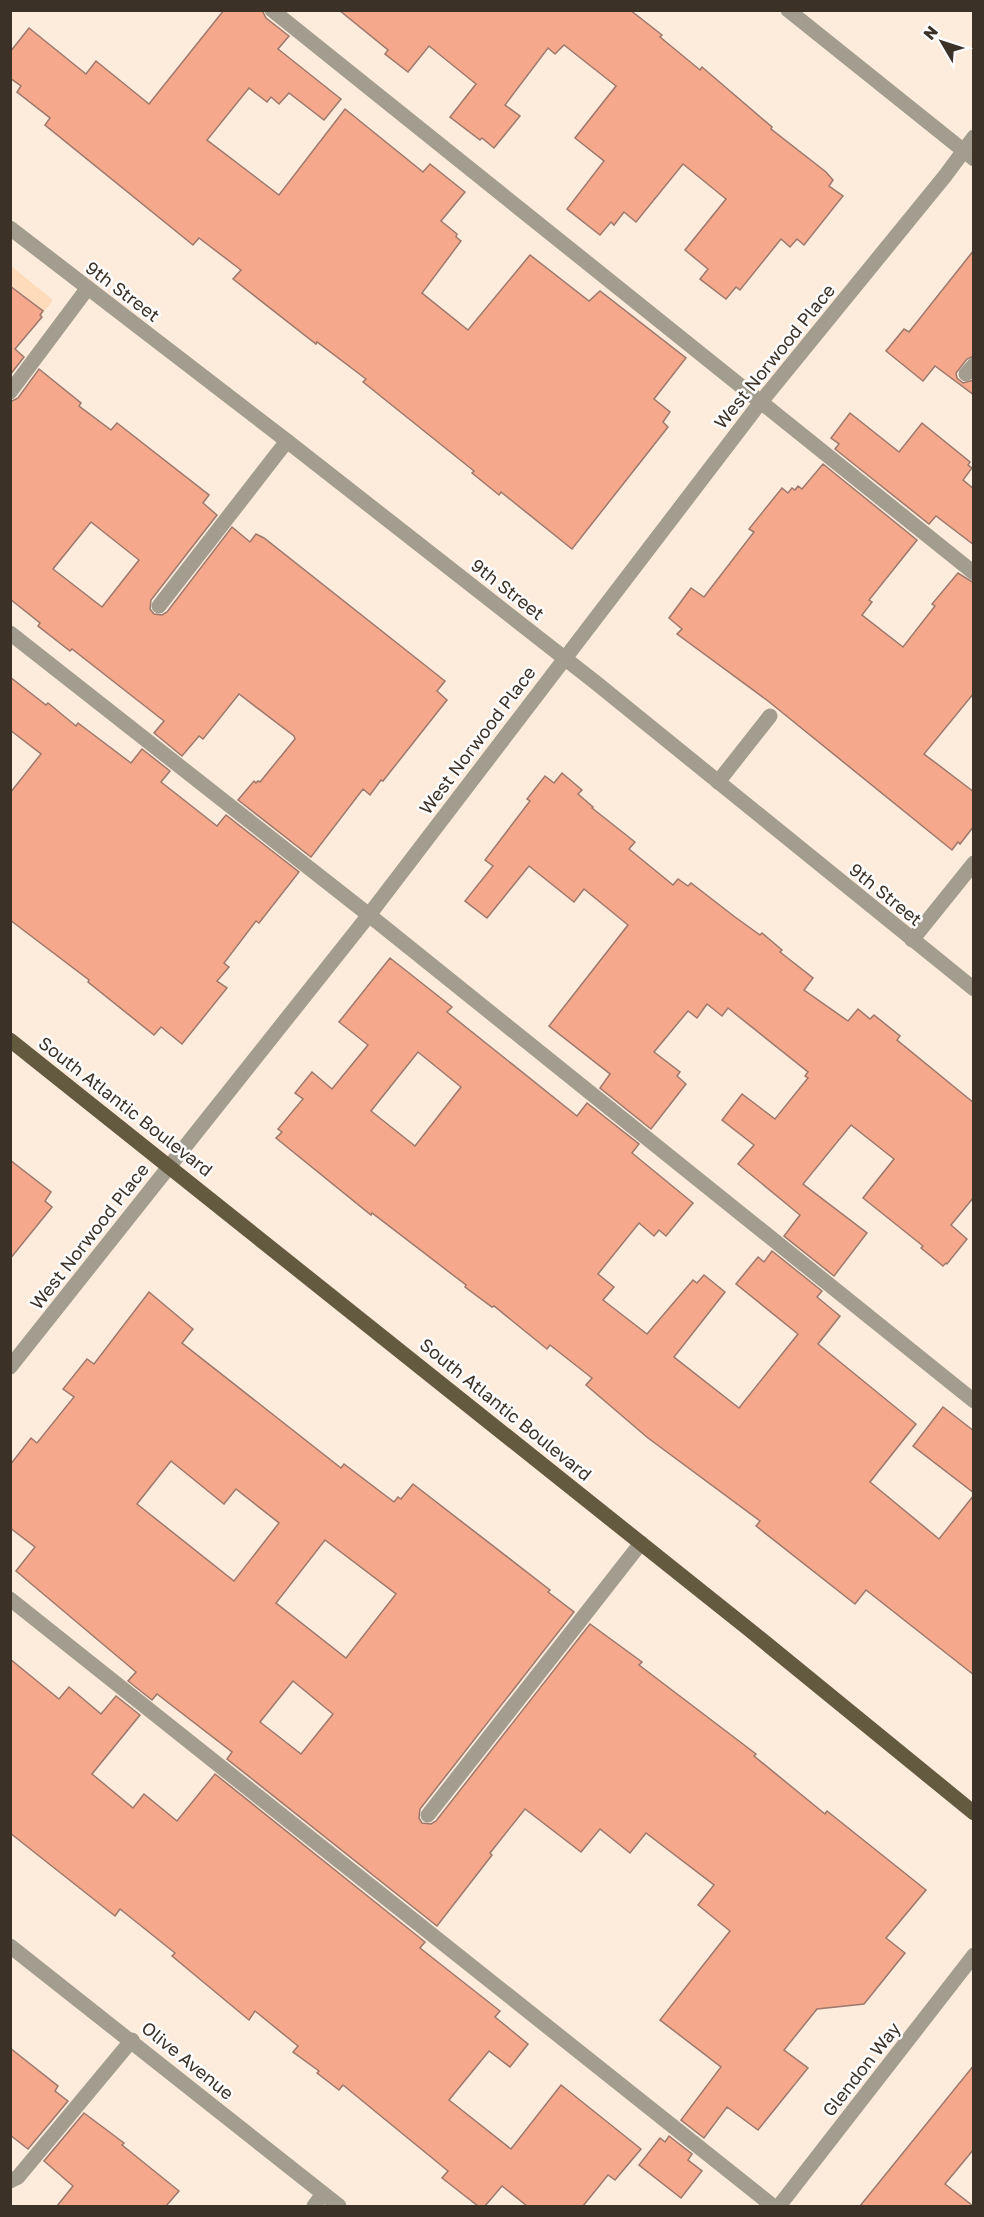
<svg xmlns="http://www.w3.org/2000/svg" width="984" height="2217" font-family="'Golos Text',sans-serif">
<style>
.built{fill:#fedbba}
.building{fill:#f5a88c;stroke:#9c796c;stroke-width:1.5;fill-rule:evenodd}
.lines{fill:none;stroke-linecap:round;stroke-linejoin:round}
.lane{stroke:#a29d8e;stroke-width:15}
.street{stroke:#a29d8e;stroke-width:15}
.primary{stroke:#635a40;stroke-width:15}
.labels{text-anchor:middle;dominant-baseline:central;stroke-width:5;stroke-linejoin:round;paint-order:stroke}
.street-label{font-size:18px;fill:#3c3126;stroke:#fcfcfc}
</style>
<rect width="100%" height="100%" fill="#fdebdb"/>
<path class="built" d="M11,266L53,300L11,355Z"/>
<g class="building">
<path d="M224,10H262L266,18L289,36L278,49L341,99L324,120L289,93L279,104L271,97L267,102L249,88L207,140L279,195L345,109L423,172L430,164L465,192L441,221L457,234L456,237L461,241L422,293L468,330L530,255L589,301L600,291L686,358L654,399L670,412L663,422L668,427L572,549L501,492L499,495L472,473L474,471L363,382L366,379L317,342L316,344L233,279L241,270L199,238L193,245L45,125L50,118L17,92L21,86L10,78V52L29,28L86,74L96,61L149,104Z"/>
<path d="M339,10H630L662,35L660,37L700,70L702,67L772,127L771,129L826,172L833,180L829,186L843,196L804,245L797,239L790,247L781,239L740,290L736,287L726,299L700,279L708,269L685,250L726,199L683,164L636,222L624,212L614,225L611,222L600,235L567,209L604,161L575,138L616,86L564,45L555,54L548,48L505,105L520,116L494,148L482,138L480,140L450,117L476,84L429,46L408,72L385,54L388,50Z"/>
<path d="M974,250V356L967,359L956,373L957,378L963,383L974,380V395L935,366L923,381L886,351L904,329L909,332Z"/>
<path d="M10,286L43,311L40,315L42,317L15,349L24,357L10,375Z"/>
<path d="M39,369L81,403L79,406L111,430L117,423L209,495L203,503L217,515L151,600L150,609L154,614L162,615L167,612L232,527L250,542L256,534L264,538L445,681L437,691L447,700L383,781L381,780L370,795L363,789L311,857L238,800L254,781L256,783L258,781L260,782L295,739L294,736L239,694L203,739L199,736L182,756L154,733L164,721L72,649L70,651L38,626L40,623L10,599V402L18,398ZM91,522L139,560L102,607L53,569Z"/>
<path d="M850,413L899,452L922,423L970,462L968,465L972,468L963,480L974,489V545L936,516L929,524L835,449L839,444L831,438Z"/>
<path d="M823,464L917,540L869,600L872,602L862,615L903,647L935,606L932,604L958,573L974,583V693L924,754L974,792V826L960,844L958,842L952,850L768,701L677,634L682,629L669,618L691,588L704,597L754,532L749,529L782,488L788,493L792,488L795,490L798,486L802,489Z"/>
<path d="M10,677L46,705L48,703L76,726L78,723L131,763L142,749L170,771L161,782L217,826L226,815L299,872L259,923L256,921L224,963L229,967L217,981L227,988L182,1044L161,1027L154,1035L88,982L89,980L10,920V793L41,754L10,730Z"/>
<path d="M562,773L582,790L578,794L593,807L592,808L635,842L629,849L673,885L678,879L688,886L691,883L735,917L760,935L762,933L782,950L780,952L813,978L804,990L848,1021L858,1009L870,1019L874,1015L900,1036L897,1040L974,1103V1197L951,1225L967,1239L947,1264L946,1263L943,1266L921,1248L923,1246L863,1198L894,1159L851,1125L803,1184L867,1233L834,1276L784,1236L800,1215L738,1164L754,1145L722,1120L742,1094L775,1119L808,1078L805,1076L808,1072L728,1008L722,1016L707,1004L697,1018L688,1011L654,1052L680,1072L677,1076L686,1084L651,1129L600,1088L610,1074L549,1026L628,925L584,889L574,902L529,866L487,918L465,901L493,866L485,860L530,801L527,799L545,776L554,783Z"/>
<path d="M390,958L452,1007L447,1012L577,1116L587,1103L639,1144L632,1153L693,1203L666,1236L659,1230L654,1236L639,1223L598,1274L614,1287L603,1300L647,1334L693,1280L697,1283L704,1275L725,1292L674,1357L739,1408L798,1334L736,1284L758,1257L764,1262L772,1251L822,1291L817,1297L840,1316L818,1344L916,1424L870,1482L939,1539L974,1495V1675L866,1590L855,1604L756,1526L760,1521L648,1438L586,1385L592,1378L550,1345L547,1349L494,1306L492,1307L465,1287L466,1285L372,1213L371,1215L276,1138L282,1132L278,1129L303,1099L295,1093L312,1072L332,1089L368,1045L339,1022ZM418,1052L461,1087L415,1146L371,1111Z"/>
<path d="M10,1160L51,1192L45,1201L52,1207L10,1259Z"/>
<path d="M149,1292L193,1329L182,1343L341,1468L344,1464L394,1502L398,1497L401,1499L413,1484L550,1590L548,1592L574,1612L420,1809L419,1818L422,1823L431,1824L436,1821L590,1624L642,1662L639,1665L756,1754L754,1756L825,1814L827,1811L926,1890L886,1938L905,1953L864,2004L817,2009L784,2050L808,2068L758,2130L727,2107L704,2138L681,2120L721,2067L660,2020L730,1931L698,1905L714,1885L646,1833L630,1853L600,1829L581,1852L525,1809L490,1853L492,1855L437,1926L227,1759L232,1752L157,1694L152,1700L128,1681L136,1672L16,1571L35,1547L10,1528V1465L31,1438L37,1443L74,1397L63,1389L87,1359L94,1364ZM171,1461L224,1504L236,1489L279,1523L234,1581L137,1504ZM325,1540L396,1594L346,1658L276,1603ZM293,1681L333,1714L301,1754L260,1722Z"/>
<path d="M943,1407L974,1431V1493L913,1446Z"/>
<path d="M10,1659L59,1699L69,1687L101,1714L116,1696L140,1715L92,1774L133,1808L144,1794L177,1821L215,1774L425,1942L420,1948L500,2011L495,2017L528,2044L510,2067L489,2051L449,2100L511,2149L561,2085L641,2149L615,2180L608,2175L583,2206H527L502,2186L485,2206H478L442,2178L448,2171L343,2085L339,2090L317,2073L319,2071L293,2052L298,2046L255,2011L249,2020L172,1956L175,1953L120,1909L115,1916L10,1833Z"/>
<path d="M10,2048L58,2086L55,2091L68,2101L28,2149L10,2135Z"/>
<path d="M974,2065V2149L945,2184L973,2206H860Z"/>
<path d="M84,2113L124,2143L122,2145L179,2191L166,2206H57L73,2186L44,2161Z"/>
<path d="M669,2136L692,2154L688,2160L702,2171L681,2198L639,2165L660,2138L665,2142Z"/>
</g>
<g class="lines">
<g class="lane">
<path d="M272,10L974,573"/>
<path d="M966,374L974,365"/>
<path d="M10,392L87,289"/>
<path d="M159,606L287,441"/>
<path d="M10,633L369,915L974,1401"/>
<path d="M718,782L770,716"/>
<path d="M912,940L974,863"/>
<path d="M10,1599L773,2206"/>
<path d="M428,1815L641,1543"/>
<path d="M10,2181L18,2177L132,2040"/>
<path d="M314,2206L323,2194"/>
</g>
<g class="street">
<path d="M788,10L974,159"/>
<path d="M10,228L287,441L595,682L974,989"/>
<path d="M10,1367L369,915L760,403L945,176L974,137"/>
<path d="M10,1946L339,2206"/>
<path d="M779,2206L974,1955"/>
</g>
<path class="primary" d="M10,1040L751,1631L974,1813"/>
</g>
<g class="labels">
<g class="street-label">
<text transform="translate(123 291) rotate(37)">9th Street</text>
<text transform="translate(774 356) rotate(-51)">West Norwood Place</text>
<text transform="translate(508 589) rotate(38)">9th Street</text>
<text transform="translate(477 740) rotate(-53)">West Norwood Place</text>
<text transform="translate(886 894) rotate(39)">9th Street</text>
<text transform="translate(126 1106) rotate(38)">South Atlantic Boulevard</text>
<text transform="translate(89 1236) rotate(-52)">West Norwood Place</text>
<text transform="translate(506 1409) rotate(39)">South Atlantic Boulevard</text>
<text transform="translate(188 2060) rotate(39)">Olive Avenue</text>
<text transform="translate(861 2069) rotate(-52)">Glendon Way</text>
</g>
</g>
<rect width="984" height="2217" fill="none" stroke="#3c3126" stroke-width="24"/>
<g transform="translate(942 42) rotate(309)" stroke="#fcfcfc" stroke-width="4.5" paint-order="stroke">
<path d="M0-4.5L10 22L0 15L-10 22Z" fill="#3c3126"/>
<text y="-9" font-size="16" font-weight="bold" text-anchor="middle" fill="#3c3126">N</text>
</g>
</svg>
